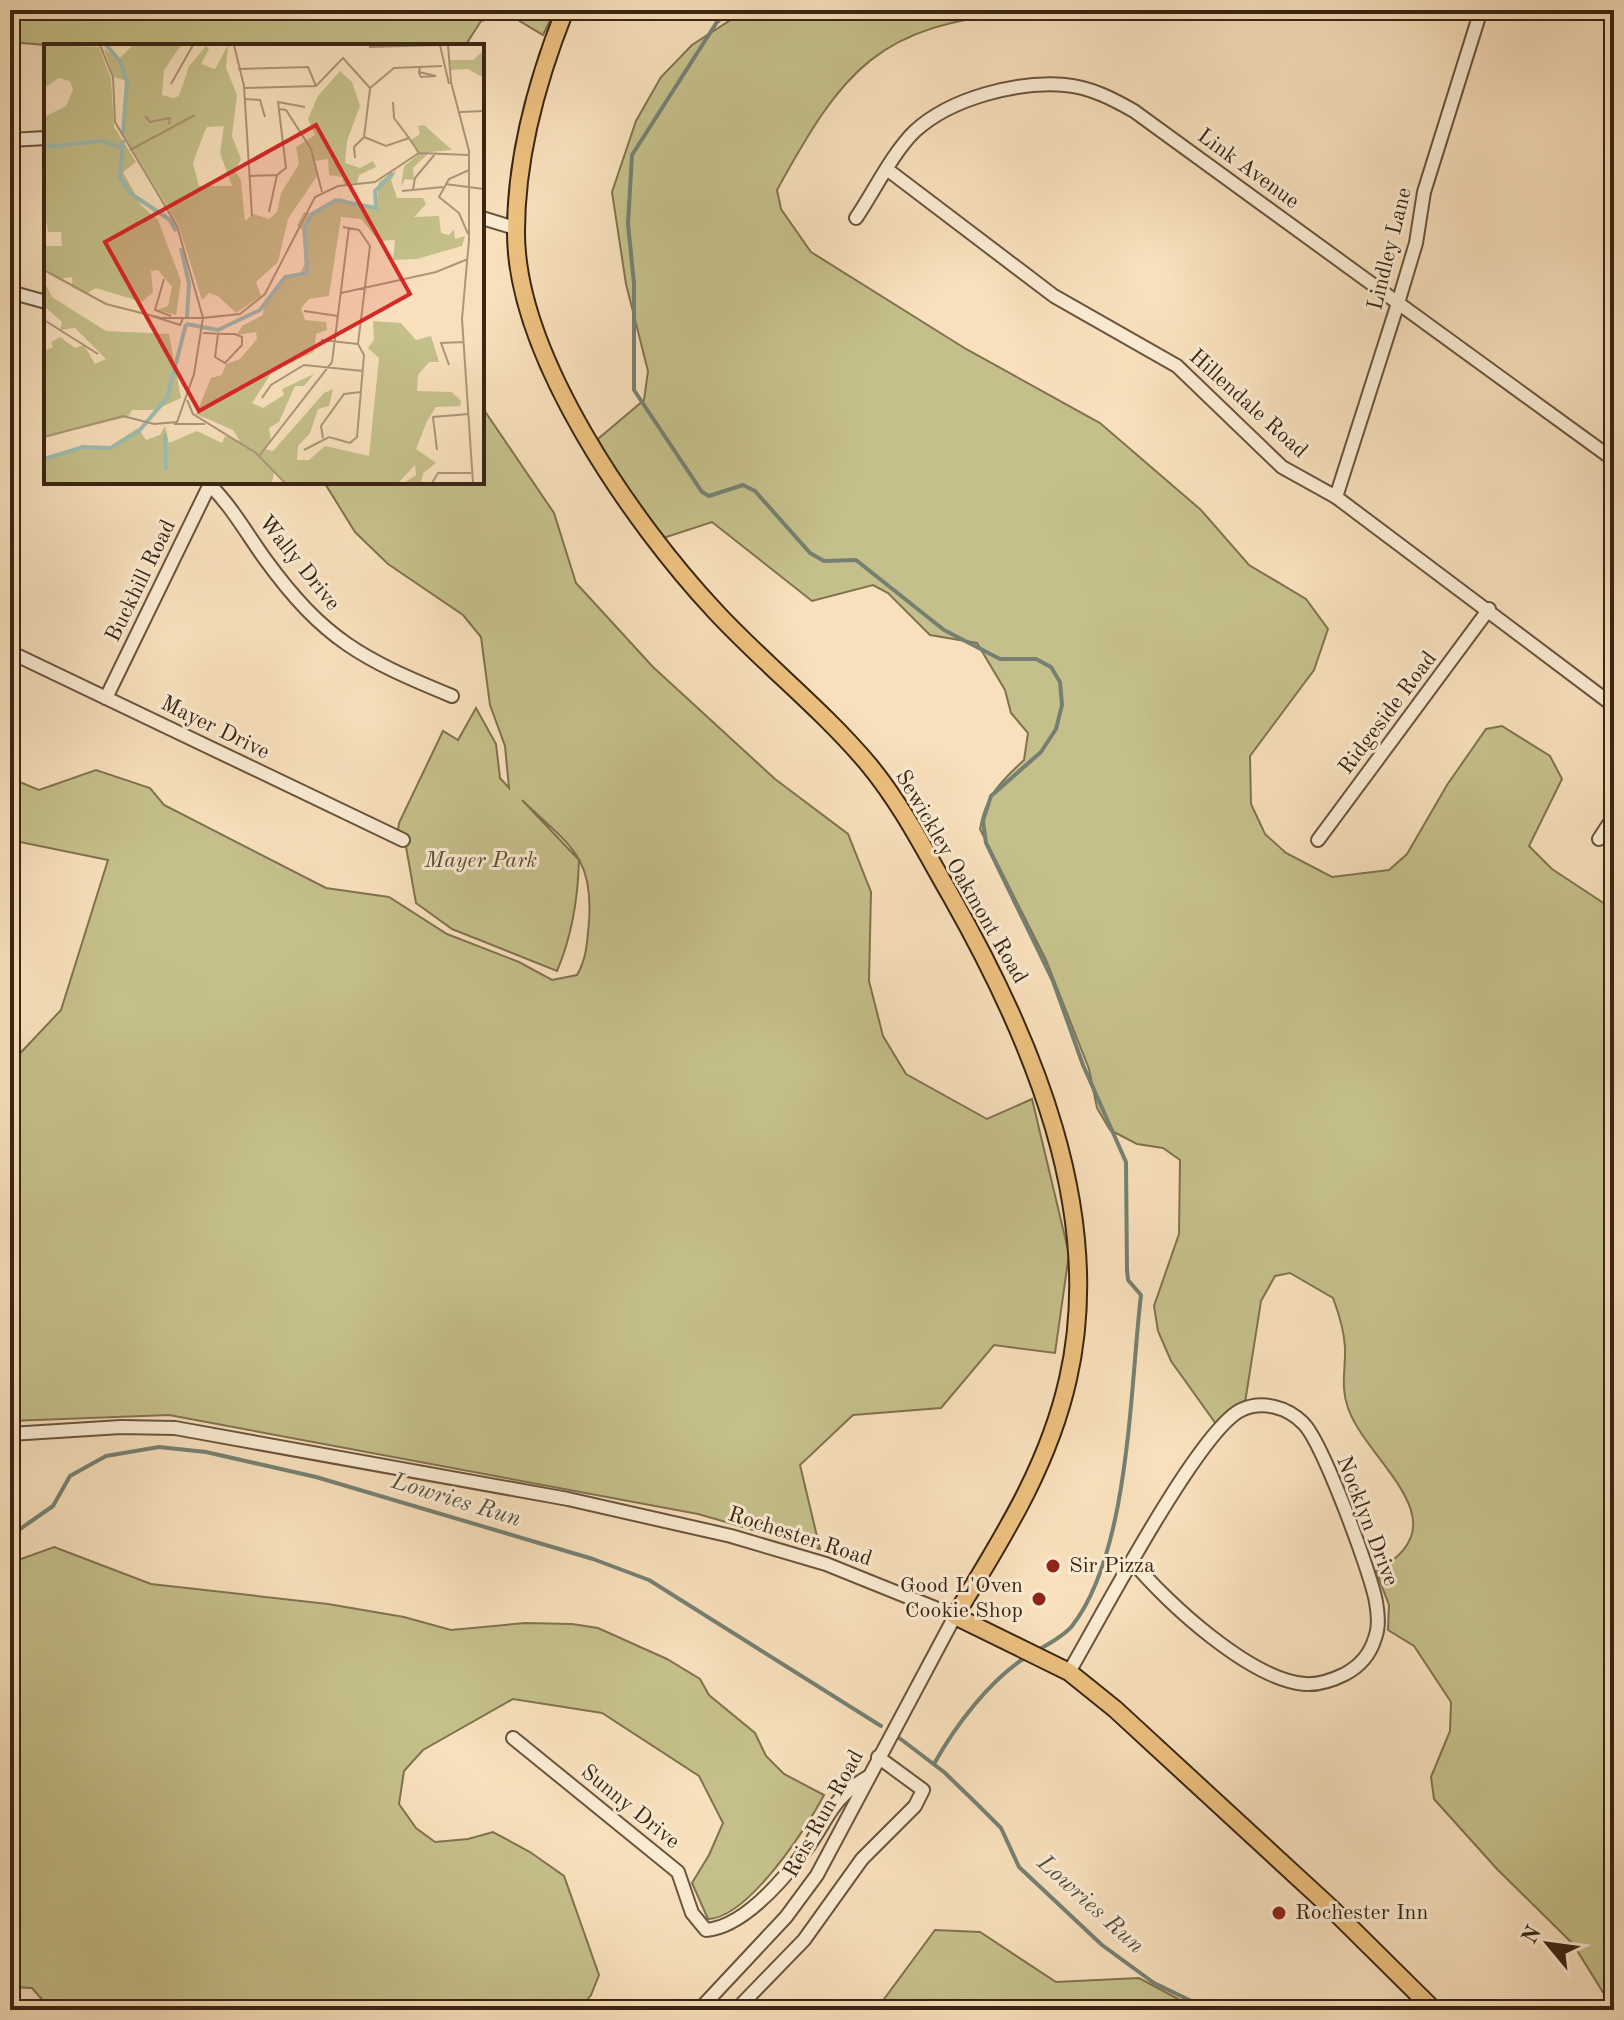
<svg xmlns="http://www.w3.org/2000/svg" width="1624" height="2020" font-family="'Old Standard TT',serif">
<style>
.green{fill:#c5c08b;stroke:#80724f;stroke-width:2}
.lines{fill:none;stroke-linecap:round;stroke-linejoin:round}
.stream{stroke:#758072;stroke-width:4}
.minor-casing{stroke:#6a543d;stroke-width:16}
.major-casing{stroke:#3a2513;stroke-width:20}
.minor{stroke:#faebd3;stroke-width:12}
.major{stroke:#ecc07e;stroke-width:16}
.poi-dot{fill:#8f2418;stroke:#faebd3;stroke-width:3}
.labels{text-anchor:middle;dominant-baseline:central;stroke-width:6;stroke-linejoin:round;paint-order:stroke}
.street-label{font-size:22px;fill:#3a2513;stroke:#faebd3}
.park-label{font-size:22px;font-style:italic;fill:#5d4c31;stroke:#faebd3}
.poi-label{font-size:22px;fill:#3a2513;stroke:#faebd3;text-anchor:start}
.water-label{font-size:24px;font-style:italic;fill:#585343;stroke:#faebd3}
.inset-river{fill:none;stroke:#9dbdb2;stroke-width:4}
.inset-road{fill:none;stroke:#ac9578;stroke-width:2}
.view{fill:#d62828;fill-opacity:0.15;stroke:#d62828;stroke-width:4}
.inset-edge{fill:none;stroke:#3a2513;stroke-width:4}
</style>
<rect width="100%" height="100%" fill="#f8e0bc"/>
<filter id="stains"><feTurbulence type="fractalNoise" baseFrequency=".0025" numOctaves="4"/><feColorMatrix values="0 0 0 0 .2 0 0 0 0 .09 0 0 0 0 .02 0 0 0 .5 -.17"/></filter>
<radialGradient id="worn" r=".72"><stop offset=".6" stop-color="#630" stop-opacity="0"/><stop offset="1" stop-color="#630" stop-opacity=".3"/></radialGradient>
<g class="green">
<path d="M10,10H555L543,35L508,14L481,21L465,46H58L10,42Z"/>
<path d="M746,10H1100C1076,23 1049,10 1023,12C878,25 844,68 777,190L781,209L811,252L966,349L1100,423L1201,510L1249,565L1306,599L1328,629L1314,670L1250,756L1251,804L1265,834L1286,853L1332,877L1389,870L1407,854L1447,785L1486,729L1502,726L1550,756L1562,779L1529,846L1552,869L1614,910V2010L1573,1944L1497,1869L1434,1799L1431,1777L1450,1731L1451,1702L1414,1646L1388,1630L1389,1605L1376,1571C1466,1523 1367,1463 1348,1408C1340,1386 1346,1368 1345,1347C1344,1330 1339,1314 1333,1298L1290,1273L1275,1276L1261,1301L1244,1409L1219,1428L1171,1361L1158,1331L1154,1306L1179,1234L1180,1160L1163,1148L1137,1144L1110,1130L1097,1108L1089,1069L1046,960L980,829C985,797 1001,781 1024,760L1028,733L1011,713L1005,690L977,643L930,635L888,593L873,585L812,601L712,522L657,540L592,444L644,400L648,371L626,284L612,192L636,121L661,77L692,45Z"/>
<path d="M482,407L554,513L576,583L653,667L775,779L848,834L871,892L869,981L883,1036L906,1074L987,1119L1032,1099L1069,1254L1055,1353L994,1345L941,1408L853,1415L800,1465L820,1549L698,1514L169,1415L10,1421V1064L61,1010L108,860L10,840V778L39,790L96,770L150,788L164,805L326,888L389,897L447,934L519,962L552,980L577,975C587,958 587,942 589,922C594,854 567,844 522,800L579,860C578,897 572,936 557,971L452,929L416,903L405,841L397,838L399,823L443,731L458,740L476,708L496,744L500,778L509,788L505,746L490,705L481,637L463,615L388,564L355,532L324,482H482Z"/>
<path d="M54,1547L151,1584L328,1604L404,1617L451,1630L525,1623L572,1624L598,1628L667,1659L700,1679L709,1695L755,1733L766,1756L784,1774L824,1795C806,1829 748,1918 708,1919L692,1883L709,1855L723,1823L699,1776L602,1713L513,1699L423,1750L404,1771L399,1804L416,1828L435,1842L468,1839L493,1832L530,1852L564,1876L599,1975L591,1995L579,2010H46L45,2003L32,1988L10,1987V1563Z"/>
<path d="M935,1930L980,1932L1056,1982L1139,1978L1182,2001L1245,2010H876Z"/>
</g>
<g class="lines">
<g class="stream">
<path d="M732,10L717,22L632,155L628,224L634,283V390L702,492L709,496L743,485L755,491L810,553L824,561L856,560L944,630L1000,659H1036L1051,667L1060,682L1062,705L1056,729L1041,752L991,796L983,821L986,843L1053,981L1083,1065L1126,1162L1127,1270L1128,1280L1141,1295C1130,1386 1130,1552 1072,1626C1064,1636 1048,1644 1037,1651"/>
<path d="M10,1536L53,1506L70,1476L106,1456L159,1447L206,1452L316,1477L593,1559L649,1580L881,1726"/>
<path d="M898,1737L944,1772L977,1804L1001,1828L1019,1867L1102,1945L1154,1983L1210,2010"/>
<path d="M934,1764C955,1726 989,1681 1026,1657"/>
</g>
<defs>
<g id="minor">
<path d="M10,140L46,138"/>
<path d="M888,170L1054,296L1177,366L1282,467L1336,497L1614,706"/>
<path d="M482,218L515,228"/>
<path d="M856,218C873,193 893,152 915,131C951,98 1017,81 1065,85C1090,87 1113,99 1134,111L1614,460"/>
<path d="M10,292L46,302"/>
<path d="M210,485C232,507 247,534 265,559C324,640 362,659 452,696"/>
<path d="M1336,497L1398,303L1416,243L1424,192L1481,10"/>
<path d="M10,652L403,840"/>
<path d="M106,698L211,482"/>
<path d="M1599,839L1614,816"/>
<path d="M1318,840L1489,609"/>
<path d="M10,1434L121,1427L175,1428L568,1499L731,1536L826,1564L955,1616L817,1875L786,1917L699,2010"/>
<path d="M1069,1672C1099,1621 1198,1431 1241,1410C1262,1400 1287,1407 1303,1423C1322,1441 1371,1573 1376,1602C1378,1613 1379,1628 1375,1638C1370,1655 1360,1666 1345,1674C1333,1680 1319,1685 1305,1684C1251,1680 1167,1603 1134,1563"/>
<path d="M513,1738L678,1872L692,1913L706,1930C743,1927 783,1880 805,1851C829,1819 830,1799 868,1777"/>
<path d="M736,2010L804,1940L862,1859L915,1806L923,1790L878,1757"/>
</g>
<path id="major" d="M565,10C538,78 516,157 516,231C515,355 633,523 715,611C764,664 822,709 869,765C902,805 925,851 951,896C1032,1039 1106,1212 1068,1379C1048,1468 1001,1540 955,1616L1069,1672L1115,1709L1331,1908L1434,2010"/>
</defs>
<use href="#minor" class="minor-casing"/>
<use href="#major" class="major-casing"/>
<use href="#minor" class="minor"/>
<use href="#major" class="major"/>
</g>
<g class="poi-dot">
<circle cx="1053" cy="1566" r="8"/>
<circle cx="1039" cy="1599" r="8"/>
<circle cx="1279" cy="1913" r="8"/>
</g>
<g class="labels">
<g class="street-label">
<text transform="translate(1248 169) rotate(36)">Link Avenue</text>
<text transform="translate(1390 249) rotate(-76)">Lindley Lane</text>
<text transform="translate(1248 404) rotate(42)">Hillendale Road</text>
<text transform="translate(299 563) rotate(51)">Wally Drive</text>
<text transform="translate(141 581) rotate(-64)">Buckhill Road</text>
<text transform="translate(1388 713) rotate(-53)">Ridgeside Road</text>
<text transform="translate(215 728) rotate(26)">Mayer Drive</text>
<text transform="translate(961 877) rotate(60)">Sewickley Oakmont Road</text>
<text transform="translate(1367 1521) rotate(69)">Nocklyn Drive</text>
<text transform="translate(800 1537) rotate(18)">Rochester Road</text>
<text transform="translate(630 1807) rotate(39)">Sunny Drive</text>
<text transform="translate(824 1814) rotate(-61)">Reis Run Road</text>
</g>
<g class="park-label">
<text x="481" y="861">Mayer Park</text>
</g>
<g class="poi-label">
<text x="1069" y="1566">Sir Pizza</text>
<text x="1023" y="1586" text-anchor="end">Good L'Oven<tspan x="1023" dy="25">Cookie Shop</tspan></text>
<text x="1295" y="1913">Rochester Inn</text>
</g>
<g class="water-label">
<text transform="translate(456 1501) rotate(17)">Lowries Run</text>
<text transform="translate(1090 1905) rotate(42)">Lowries Run</text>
</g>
</g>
<g transform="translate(44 44)">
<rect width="440" height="440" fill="#f8e0bc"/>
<path d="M0,1L55,3L67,35L70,83L92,118L79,128L97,161L114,176L137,237L132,271L113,266L124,262L128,243L114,226L107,227L109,248L98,258L52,244L42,250L28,243V233L14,235L0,224V202H18L17,188H4L0,165V73L22,62L29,46L26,37L15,34L0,44ZM89,1H137L120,26L118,51L129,54L135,52L145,22L162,2L165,5L157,20L171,25L184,1L182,24L193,51L188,92L197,115L191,127L197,136L201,177L209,170L225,175L233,168L237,149L255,120L252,103L271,91L264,75L274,52L296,27L308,38L316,62L303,97L301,119L316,124L329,117L332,123L315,131L313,139L300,140L298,133L285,131L284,115L270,117L273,132L244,175L234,218L212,238L217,252L192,269L174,252L165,249L158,256L134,180L78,88L82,37L70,33L60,5L75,15ZM180,82L176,109L188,142H155L149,119L160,89L163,83ZM440,6V34L424,25L407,26L406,16H429ZM380,81L408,106L386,108L369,124L370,136L361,135L357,143L360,122L374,111L367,96L376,90L374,82ZM353,126L347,136L353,154H379L382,160L370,173L395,172L397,189L405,191L410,185L411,195L421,192L418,202L373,215L349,216L351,196L335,197L317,175L297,173L285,252L265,255L257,264L261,276L282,278L283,286L272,290L270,308L228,328L208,359L219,364L240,351L238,345L270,330L260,342H251L235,378L225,384L227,398L221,405L229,407L280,349L289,345L285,362L274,365L266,389L254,402L253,416H265L281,402L325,412L335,314L324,304L330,296L329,277L357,279L372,296L387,292L395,318H385L374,331L373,347L408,348L417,357L416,362L392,363L383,377L372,405L392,419L379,429L377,439H360L372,431L371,421L354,439H241L230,428L228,439H0V415L35,404H63L94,384L102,396L116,391L121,382L125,399L153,387L178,399L181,392L196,397L189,386L152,370L167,334L178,331L182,320L196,315L213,295L212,288L193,291L198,282L219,271L220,259L242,231H255L261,220L258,186L253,181L260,168L271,170L296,154L332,166L335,138ZM0,237L8,253L62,287L125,290L137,354L111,366H88L84,373L0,393V307L9,303L7,298L16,293L31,304L40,301L51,320L62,315L31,284L16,286L18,278L0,262Z" fill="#c5c08b" fill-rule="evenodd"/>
<path class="inset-river" d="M62,1L76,17L83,37L79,90M79,96L76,133L86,149L126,176L132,187M0,103L58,97L77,103M137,204L145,240L143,273M142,280L174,286L216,266L241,233L263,229L261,183L268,170L292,156L332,164L331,147L349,129M121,390L122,426M0,415L39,403L67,404L95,387L123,354L142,280"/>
<path class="inset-road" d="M190,1L200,42L208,172M396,1L405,40M404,1L407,38L425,107V196L418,275L429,439M325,3L396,1M194,25L264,23L272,42M375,28L392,32L377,33L376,31L375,28L376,23M127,40L149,1M200,44L272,42L299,14L326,44L350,24L398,22M201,55L216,56L221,73M349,58L350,74L365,94M235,65L242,66L267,105L278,148M416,68L440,67M101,72L106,78L126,74L125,80M320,93L342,102L365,94L375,109M320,93L326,45M86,106L151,71M311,114L310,103L320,93M206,132L233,131L242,124L234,58L261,63M401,140L440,145M369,145L371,134L392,109M358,147L399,143M225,168L233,131M424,190L415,169L395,153L405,135L425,126M0,226L62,260L117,274H159L133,182L71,78L69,33L56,1M120,235L111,266L127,272M297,249L392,228L424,215M260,267L294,272M99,269L136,281L139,274M0,276L54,310M159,289L180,290H191L198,293V301L181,319L171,313L174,290M277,296L314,300M405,321L397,299L419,298M218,354L227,341L260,321L319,327M143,356L149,370L212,409L241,439M130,380H161M0,393L79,372L110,380L133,378L150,330L159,274L196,270L221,250L271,153L294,142L331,138L375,109L425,111M279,394L277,382L300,350L317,348M260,406L285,393L306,399L313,393L320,311L314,300L326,202L315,186L299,183M393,406L389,373L425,370M215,412L288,318L305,183M388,439L394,429H427"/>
<path class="view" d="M272,81L366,250L155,367L61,198Z"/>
<rect width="440" height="440" class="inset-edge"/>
</g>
<rect width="1624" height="2020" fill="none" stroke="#f8e0bc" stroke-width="40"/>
<rect x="12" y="12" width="1600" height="1996" fill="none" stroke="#3a2513" stroke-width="4"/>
<rect x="20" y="20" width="1584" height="1980" fill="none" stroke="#3a2513" stroke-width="2"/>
<g transform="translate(1548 1944) rotate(299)" stroke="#faebd3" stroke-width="6" paint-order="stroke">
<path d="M0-6L14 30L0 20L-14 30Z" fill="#3a2513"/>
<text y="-12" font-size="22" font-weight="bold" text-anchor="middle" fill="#3a2513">N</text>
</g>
<rect width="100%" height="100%" filter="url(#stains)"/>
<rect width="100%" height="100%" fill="url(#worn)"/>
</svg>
